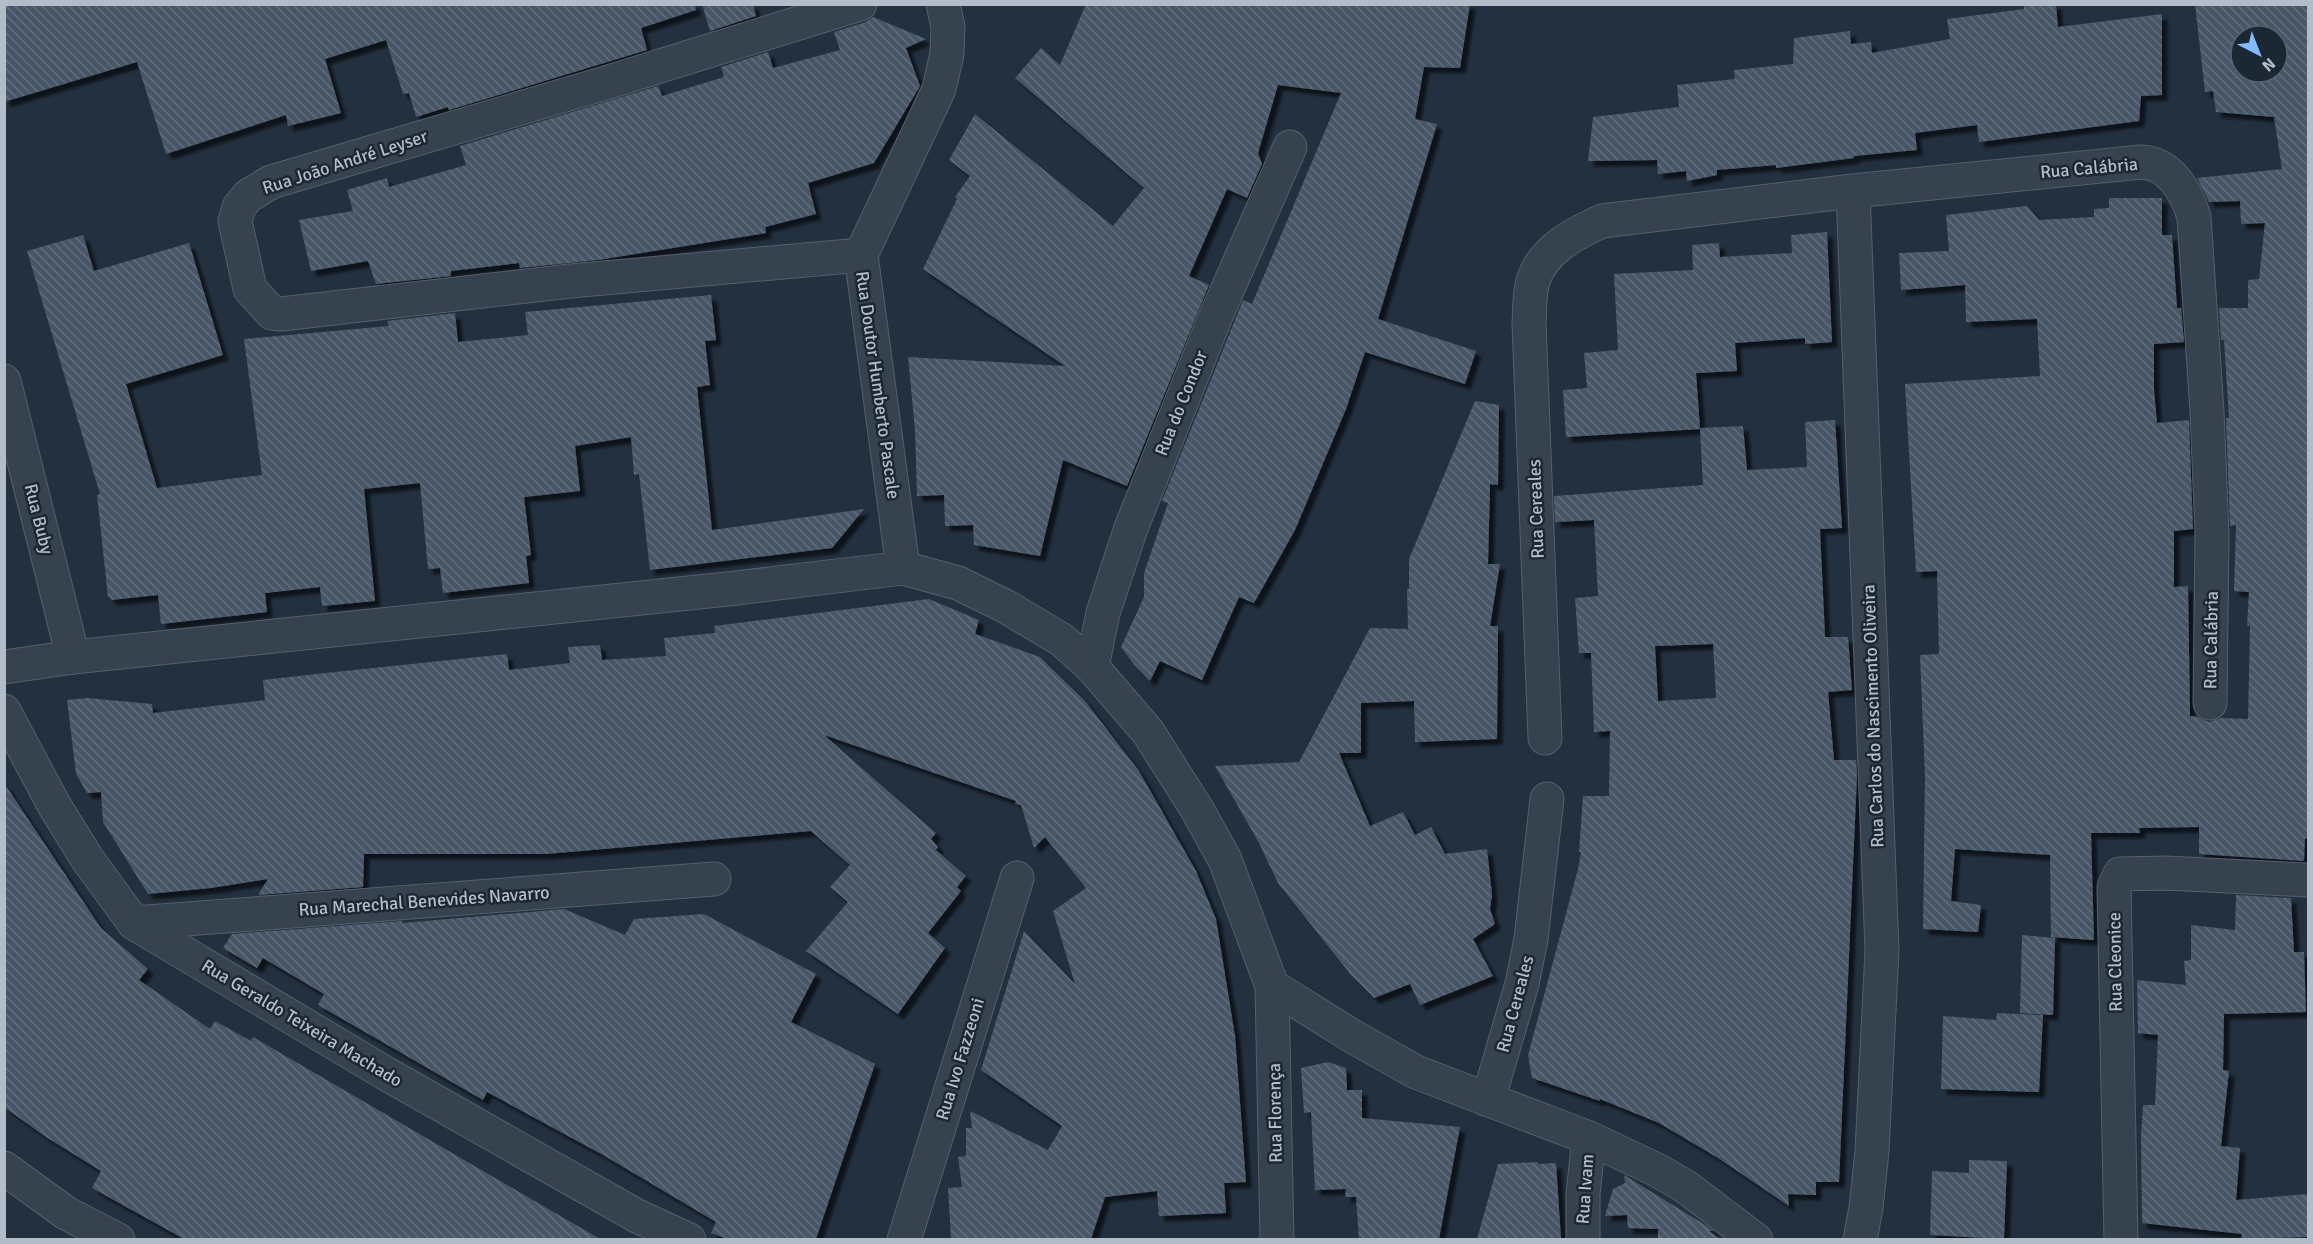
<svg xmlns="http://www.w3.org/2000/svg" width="2313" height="1244" font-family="Signika,sans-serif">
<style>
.building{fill:url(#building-back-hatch);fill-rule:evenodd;filter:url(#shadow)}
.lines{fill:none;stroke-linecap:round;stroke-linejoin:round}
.minor-casing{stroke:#55606d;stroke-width:35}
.minor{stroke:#37424f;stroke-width:33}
.labels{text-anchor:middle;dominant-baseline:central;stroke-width:5;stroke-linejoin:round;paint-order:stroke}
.street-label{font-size:18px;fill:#b3bdca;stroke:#1c2734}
</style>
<defs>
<pattern id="building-back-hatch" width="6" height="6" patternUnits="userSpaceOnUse" patternTransform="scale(1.5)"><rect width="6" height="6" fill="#485768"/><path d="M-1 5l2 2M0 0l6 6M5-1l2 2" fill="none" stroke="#606d7c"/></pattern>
<filter id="shadow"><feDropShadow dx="5.5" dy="5.5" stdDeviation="1.5" flood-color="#0009"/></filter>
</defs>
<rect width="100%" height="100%" fill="#23303f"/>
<g class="building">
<path d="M4,4H695L696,10L641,28L647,50L449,110L448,107L416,117L409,93L403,94L386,40L325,59L341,113L288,126L286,115L166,154L137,62L4,102Z"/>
<path d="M702,4H753L756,16L710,31Z"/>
<path d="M1086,4H1470L1460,68L1424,67L1415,119L1437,124L1378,319L1476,351L1465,384L1365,352L1346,409L1295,530L1254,603L1239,597L1202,680L1160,661L1150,681L1134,665L1121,647L1144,597V573L1168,503L1162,501L1243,300L1252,304L1341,93L1278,85L1258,153L1262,164L1247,198L1227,189L1189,276L1209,285L1127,486L1063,460L1040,556L974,545L973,525L945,526L944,495L917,496L915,430L908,357L1065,366L923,269L957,199L955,197L970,176L949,160L975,114L1113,226L1144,188L1015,78L1041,48L1060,65Z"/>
<path d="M2024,4H2056L2058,27L2162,14V95L2141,96L2139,121L1979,142L1977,125L1915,133L1917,150L1854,156V158L1776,168V165L1717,170V175L1687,181L1686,171L1658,174L1657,160L1588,161L1593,117L1679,107L1677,85L1735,79L1734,70L1793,64L1794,38L1850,31L1851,44L1871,42L1872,53L1950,39L1947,19L2024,9Z"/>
<path d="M2195,4H2308V839L2305,838L2304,861L2199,854V827L2139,828L2140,833H2091L2094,940L2051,937L2050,855L1955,849L1951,901L1981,905L1978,932L1923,929L1925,776L1920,655L1939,654L1937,571L1916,572L1905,384L2040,376L2037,319L1966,322L1965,285L1901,290L1899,253L1949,251L1946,215L2027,206L2039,220L2094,217V209L2109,208V198H2162V235H2172L2177,308H2181L2184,342L2154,344V390L2157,423L2189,420L2193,529L2174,531V587L2188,586L2190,716L2198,717L2209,722L2221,718L2248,719L2250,626H2247L2249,592L2234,591L2236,525L2230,526L2226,418H2229L2224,340H2221L2219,308H2248V280L2259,279L2265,223L2241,224L2240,201L2209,202L2197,178L2282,169L2274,117L2216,112L2213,91L2205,92ZM2241,36H2277V72H2241Z"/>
<path d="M873,17L926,39L906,48L920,86L874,163L808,183L816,214L765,227L766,233L598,260L520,268L519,263L451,271V276L376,284L368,261L311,271L299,220L353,211L347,190L387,178L389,187L466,165L460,146L658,86L662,96L724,77L721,67L768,52L773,68L840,50L834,32L866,22Z"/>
<path d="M1827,232L1832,342L1805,344V338L1735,343L1737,371L1696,373L1700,429L1566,437L1563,390L1587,388L1584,353L1618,350L1614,274L1693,270L1692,245L1719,243L1720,257L1792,253L1791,235Z"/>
<path d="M83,235L94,271L189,243L223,355L126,384L157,488L262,475L244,339L389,326L387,321L455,313L458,342L528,335L525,312L711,295L716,340L705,341L710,385L697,387L712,530L864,509L832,548L650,570L639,474L634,475L631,437L575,446L580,491L524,497L531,555L526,556L529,583L443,593L440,568L428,569L420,483L364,489L375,601L322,606L320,587L265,593L267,612L161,624L158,595L111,600L110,597H108L97,495L100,494L27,251Z"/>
<path d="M1475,401L1499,405L1498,485L1490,484L1488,564H1500L1490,626H1498L1497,739L1415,742L1414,701L1361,703V753H1339L1370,826L1403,812L1415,835L1431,827L1445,854L1487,849L1492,895L1490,909L1495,924L1473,939L1493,976L1420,1005L1410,984L1374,998L1351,975L1278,883L1259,843L1215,766L1299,762L1370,628L1408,629L1407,589H1409V559Z"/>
<path d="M1835,420L1842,528L1820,529L1825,637H1848L1852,690L1828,692L1834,760H1856L1857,775L1839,1182H1816V1195L1788,1194L1789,1206L1718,1158L1659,1123L1600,1099V1101L1532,1078L1528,1055L1578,869L1581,852H1579L1583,796H1609L1610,731L1594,732L1591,653H1579L1575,598L1598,596L1594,520L1555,522L1554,496L1703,485L1700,428L1743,426L1747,470L1807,467L1805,422ZM1713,644L1716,698L1658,701L1655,646Z"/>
<path d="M929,599L979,620L975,634L1040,657L1085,701L1139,771L1196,871L1216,919L1235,1036L1246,1182L1224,1183L1226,1213L1159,1216L1157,1191L1105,1197L1091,1239H951L948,1188L962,1187L958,1157L966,1156V1128H972L970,1111L1048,1150L1062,1126L981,1070L1024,931L1075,984L1053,911L1086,888L1045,837L1034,848L1021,805L1015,804L1016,801L824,735L936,833L931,839L938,847L936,850L966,876L957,887L961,891L928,933L945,948L898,1014L806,951L848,902L830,887L850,865L811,831L546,854H364L363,887L258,895L268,879L211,888L148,894L103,822L101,792L87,793L76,774L67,700L87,698L152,704L153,713L265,700L263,680L316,674L507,654L509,670L570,663L568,647L600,645L602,660L666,656L664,638L715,633L714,626Z"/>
<path d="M4,783L101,928L148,969L139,980L210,1029L215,1021L251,1041L253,1037L600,1239H184L92,1188L101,1171L46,1137L4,1107Z"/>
<path d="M2236,895L2291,898L2294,952H2304L2306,1012L2224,1014L2223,1070L2229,1071L2221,1146L2240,1148L2236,1200L2308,1194V1237L2241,1239L2242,1234L2142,1223L2141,1137L2143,1105H2155L2158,1035L2138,1033L2137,980L2186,985L2184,961L2191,960V925L2235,930Z"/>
<path d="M564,909L625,935L634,919L704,914L816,974L791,1022L875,1064L816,1239H728L711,1233L716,1222L603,1155L487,1092L483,1100L318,1005L324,994L263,958L257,968L223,948L232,934L402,921V923Z"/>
<path d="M2022,935L2055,938L2053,1015L2020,1013Z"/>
<path d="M1997,1013L2043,1015L2039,1092L1941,1089L1943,1016L1996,1020Z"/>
<path d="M1328,1062L1346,1068L1347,1090H1362V1118L1460,1127L1439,1239H1359L1356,1197H1345L1346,1189L1315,1190L1311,1112L1304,1113L1301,1068Z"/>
<path d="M1969,1160L2007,1161L2004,1239L1930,1235L1932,1171L1969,1173Z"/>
<path d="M1538,1162V1164L1556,1163L1561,1239H1477L1498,1164Z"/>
<path d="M1624,1175L1707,1226L1714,1231H1709L1720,1239H1658V1229L1628,1228L1627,1215L1605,1216L1613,1189L1625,1183Z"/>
</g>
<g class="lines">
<defs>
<g id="minor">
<path d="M860,4L602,84L271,182L248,196L239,207L235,221L250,289L272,313L281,314L570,281L861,255"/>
<path d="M1853,191L1882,950L1872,1151L1866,1208L1860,1240"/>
<path d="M4,381L73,657"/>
<path d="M903,568L861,255L939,89L947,54L948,27L943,4"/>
<path d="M4,667L73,657L737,588L903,568L958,583L1005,606L1062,640L1092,667L1148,732L1198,811L1225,860L1272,986L1352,1036L1416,1072L1589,1138L1659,1171L1686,1187L1756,1240"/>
<path d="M1092,667L1103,613L1131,528L1215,318L1290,147"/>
<path d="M4,711L54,805L88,860L134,923L385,1073L637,1216L689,1240"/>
<path d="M1545,738L1529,323C1530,310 1529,294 1533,281C1543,249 1574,234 1602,221L1853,191L2141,162C2170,163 2186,191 2194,217L2207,412L2212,535L2210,703"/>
<path d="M134,923L714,879"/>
<path d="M1272,986L1277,1240"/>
<path d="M1488,1100L1522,984L1531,939L1547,799"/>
<path d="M4,1168L66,1213L118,1240"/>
<path d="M904,1240L1017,878"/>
<path d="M1583,1240V1194L1589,1138"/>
<path d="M2121,1240L2114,887L2120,874L2166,873L2308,880"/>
</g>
</defs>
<use href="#minor" class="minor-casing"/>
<use href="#minor" class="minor"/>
</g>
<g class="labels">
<g class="street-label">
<text transform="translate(345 162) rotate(-18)">Rua João André Leyser</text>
<text transform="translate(2089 168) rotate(-5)">Rua Calábria</text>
<text transform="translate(878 385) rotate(82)">Rua Doutor Humberto Pascale</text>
<text transform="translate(1181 403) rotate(-68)">Rua do Condor</text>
<text transform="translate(1536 509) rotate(-92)">Rua Cereales</text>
<text transform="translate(39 519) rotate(76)">Rua Buby</text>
<text transform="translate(2211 640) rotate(-89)">Rua Calábria</text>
<text transform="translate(1873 716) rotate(-92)">Rua Carlos do Nascimento Oliveira</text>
<text transform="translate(424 901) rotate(-4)">Rua Marechal Benevides Navarro</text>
<text transform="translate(2115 962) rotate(-91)">Rua Cleonice</text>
<text transform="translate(1515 1004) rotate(-75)">Rua Cereales</text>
<text transform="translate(302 1023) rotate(31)">Rua Geraldo Teixeira Machado</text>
<text transform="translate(960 1059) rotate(-73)">Rua Ivo Fazzeoni</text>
<text transform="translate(1275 1113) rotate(-91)">Rua Florença</text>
<text transform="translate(1585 1189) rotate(-86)">Rua Ivam</text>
</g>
</g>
<rect width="2313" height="1244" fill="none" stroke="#b3bdca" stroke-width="12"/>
<g transform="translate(2259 54) rotate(138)"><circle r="28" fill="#1c2734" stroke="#586370" stroke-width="1.5"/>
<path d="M0-4.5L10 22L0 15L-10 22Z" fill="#84b9fe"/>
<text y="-9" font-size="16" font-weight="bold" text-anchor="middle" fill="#b3bdca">N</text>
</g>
</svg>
